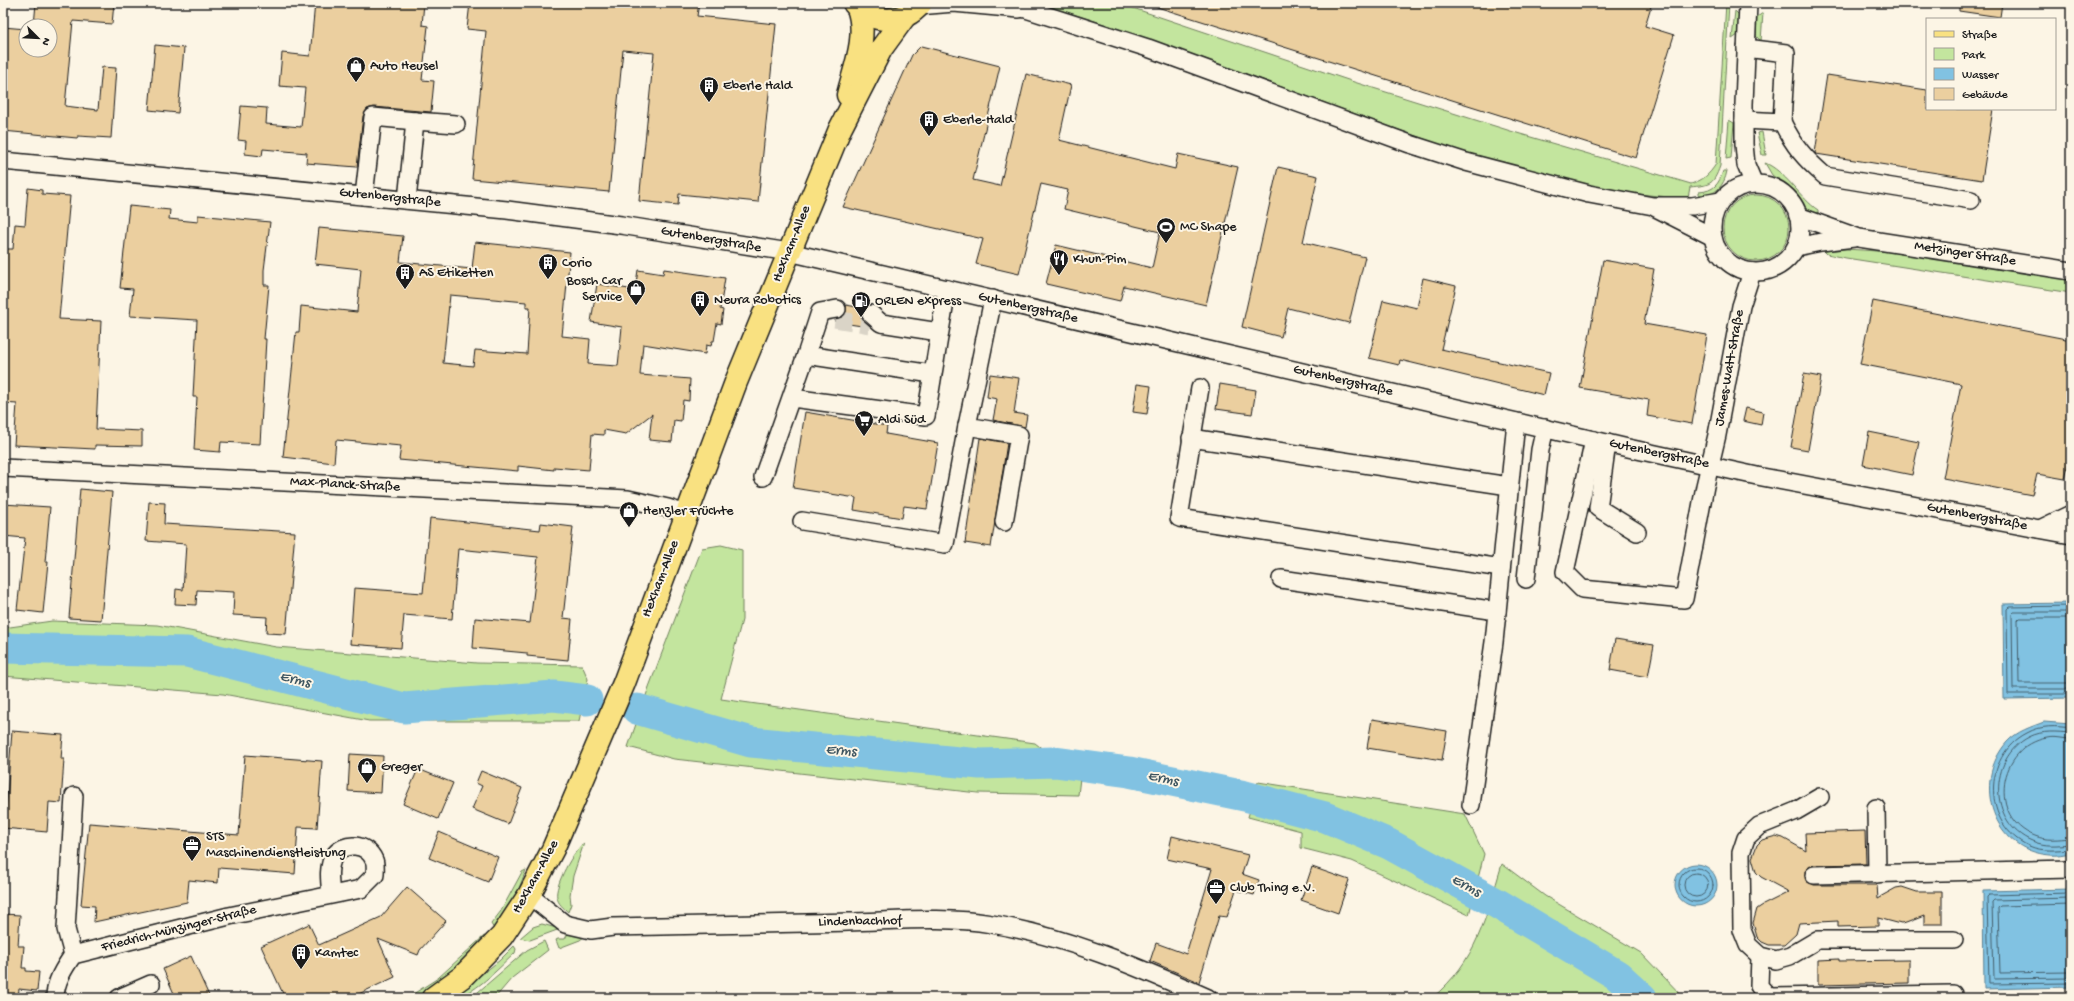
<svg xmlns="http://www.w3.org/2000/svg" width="2074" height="1001" font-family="'Gochi Hand',sans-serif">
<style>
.green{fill:#c3e59e;stroke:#70805d}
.water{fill:#81c2e2;stroke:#598093}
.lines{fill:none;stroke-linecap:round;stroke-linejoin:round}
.shore{stroke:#445e6b;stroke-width:1}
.river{stroke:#81c2e2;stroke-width:31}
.building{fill:#ebcf9f;stroke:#1c1c1c;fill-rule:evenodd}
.minor-tunnel{stroke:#dad4c7;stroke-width:17;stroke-dasharray:17 8;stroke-linecap:butt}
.minor-casing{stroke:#1c1c1c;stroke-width:20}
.major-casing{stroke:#1c1c1c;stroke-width:25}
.minor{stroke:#fcf5e5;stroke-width:17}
.major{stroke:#f9e181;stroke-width:22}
.labels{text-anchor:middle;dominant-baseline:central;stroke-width:4;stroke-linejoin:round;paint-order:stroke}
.poi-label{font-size:14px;fill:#1c1c1c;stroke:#fcf5e5;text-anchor:start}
.street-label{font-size:14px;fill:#1c1c1c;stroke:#fcf5e5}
.water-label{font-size:15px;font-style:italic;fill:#3f5661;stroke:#fcf5e5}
</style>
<rect width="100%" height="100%" fill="#fcf5e5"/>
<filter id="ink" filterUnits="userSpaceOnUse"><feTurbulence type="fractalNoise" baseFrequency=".025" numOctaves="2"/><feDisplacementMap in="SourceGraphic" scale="8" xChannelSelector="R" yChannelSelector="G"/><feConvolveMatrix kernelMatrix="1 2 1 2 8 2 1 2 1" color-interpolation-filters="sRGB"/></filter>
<g filter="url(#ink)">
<g class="green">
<path d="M866,3H907L888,10Z"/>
<path d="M1039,3H1118L1354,82L1517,133L1691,184C1703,180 1709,175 1716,164L1726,3H1729L1720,166C1713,186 1709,185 1690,187L1688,198C1564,193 1448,148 1333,106C1236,70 1138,34 1039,3Z"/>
<path d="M1735,11L1740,16L1738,35L1732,39Z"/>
<path d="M1763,13L1761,41L1756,36L1757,17Z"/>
<path d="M1729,120L1734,123L1731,158L1726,159Z"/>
<path d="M1762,132L1766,155H1762L1757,133Z"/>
<path d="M1765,163C1784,170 1801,199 1818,210V215L1805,207L1795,193L1772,175Z"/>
<path d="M1723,171H1727C1724,187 1715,195 1699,197V192C1714,191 1719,184 1723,171Z"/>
<circle cx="1756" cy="228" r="33"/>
<path d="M1846,249L1893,252L2071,280V293L1846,258L1827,254L1824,251Z"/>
<path d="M721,545L742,550V620L721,699L1035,743L1080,778L1078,795L978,793L674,759L628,747L649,687L702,548Z"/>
<path d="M52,621L157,625L276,647L477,663L582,665L588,679L579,721H369L223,694L3,676V628Z"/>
<path d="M1258,782L1465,814L1484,854L1469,915L1352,861L1301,848V831L1248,817Z"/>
<path d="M584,843L573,876L570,895L571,904L568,912C563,907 558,904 557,897C554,886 574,850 584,843Z"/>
<path d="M1502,864L1545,896L1641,953L1684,998H1432C1477,961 1486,917 1502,864Z"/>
<path d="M526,870L517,894L494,929L491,924L501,911L522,872Z"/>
<path d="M542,924L560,929L530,940L520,938L533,927Z"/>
<path d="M568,933L585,936L580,940L559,948L556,940L558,939H565Z"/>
<path d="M484,936L488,937L442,982L417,998H407L438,978Z"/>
<path d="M544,941L548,950L512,978L495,998H471L527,950Z"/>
<path d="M514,946L516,949L515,953C501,966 471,998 452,998L500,960Z"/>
</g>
<g class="water">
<path d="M2071,603V698L2004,699L2003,604Z"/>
<path d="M2044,722L2071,724V853C2064,854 2056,856 2050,855C1993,851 1971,783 2007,742C2017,731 2031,727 2044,722Z"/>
<circle cx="1696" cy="885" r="21"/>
<path d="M2071,889V987L1984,989L1983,891Z"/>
</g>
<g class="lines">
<g class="shore">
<path d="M2071,606L2009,607L2007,609L2008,694H2071"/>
<path d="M2071,612H2014L2012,614L2013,689H2071"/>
<path d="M2071,618H2020L2018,620L2019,683H2071"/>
<path d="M2071,728C2056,726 2041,725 2027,733C1982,756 1982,825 2029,846C2043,852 2056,850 2071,849"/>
<path d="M2071,733C2056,732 2043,730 2029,737C1988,758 1988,823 2032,841C2045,847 2057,845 2071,844"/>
<path d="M2071,739C2063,739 2055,736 2047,738C1998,746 1987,818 2035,836C2047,841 2058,839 2071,838"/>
<circle cx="1696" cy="885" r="17"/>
<circle cx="1696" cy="885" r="12"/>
<path d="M2071,893L1989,895L1987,897L1989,984L2071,983"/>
<path d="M2071,898L1994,900L1992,902L1994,979L2071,978"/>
<path d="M2071,904L2000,906L1998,908L2000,973L2071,972"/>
</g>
<g class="river">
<path d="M3,648L187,652L404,708L554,696L587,700"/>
<path d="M637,709L751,742L980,764L1055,762L1129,772L1245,796L1325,817L1389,844L1498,904L1617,975L1642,998"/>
</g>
</g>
<g class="building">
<path d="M36,3H114L112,24L73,21L65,106L98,110L102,67L116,68L111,138L78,136L77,138L3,131V27L26,29V50H50V26H34Z"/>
<path d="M315,3H424L422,25L428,26L422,80L434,81L431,112L374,107L367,109L363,116L357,167L306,163L307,153L263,149L262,156L245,154L246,141L238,140L241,106L267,108L266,124L301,127L305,88L279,86L282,53L310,56Z"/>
<path d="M470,3H699L697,16L776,24L758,202L679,194L678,205L639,201L654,53L623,50L609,192L472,179L486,31L467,29Z"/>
<path d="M1155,3H1652L1645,26L1674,35L1636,158L1154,6Z"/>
<path d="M1959,3H2002L2000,17L1959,11Z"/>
<path d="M155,45L184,48L178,113L149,110Z"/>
<path d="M921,46L1000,66L973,180L1000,186L1026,74L1071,85L1059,140L1175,169L1178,154L1238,167L1206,305L1124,286L1120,301L1046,284L1056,245L1152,268L1160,232L1064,209L1068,190L1041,184L1019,274L976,264L983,239L843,207L912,55Z"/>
<path d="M1827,75L1927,90V109H1993L1982,180L1816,154L1815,153Z"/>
<path d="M1278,167L1318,176L1303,242L1365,257L1349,323L1288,308L1281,337L1242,327Z"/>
<path d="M28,188L42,190V194L70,196L59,319L101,321L96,429L142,431V446L95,445V449L14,445L17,404L3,403V249H13L15,224L25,225Z"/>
<path d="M129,206L170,210L169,219L198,222V215L270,222L264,270V285H269L264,339H266L260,444L221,442L220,452L194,450L197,397H193L197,320L130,316L133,289L120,288Z"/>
<path d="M319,228L403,236L400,262L472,269L475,242L570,252L562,336L590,339L588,364L618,366L622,327L591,322L597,284L635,290L638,270L663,274L664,269L725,278L720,309L723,310L721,324L717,323L714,341H712L711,346L706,345L705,354L643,344L640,375L690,379L689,401L683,400L681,421L674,420L672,442L649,440L652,414L626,434L604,430V435L592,434L589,470L554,467V470L518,466V471L399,460L401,446L336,440L334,463L283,457L296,332H299L301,306L357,312L361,269L315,264ZM450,295L526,302V307H530L527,354L475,350L473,366L443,363Z"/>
<path d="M1603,260L1654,269L1644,324L1707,335L1692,424L1647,416L1649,400L1580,388Z"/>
<path d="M1423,278L1456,286L1441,349L1549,373L1544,395L1400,360L1399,365L1369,358L1383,300L1417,308Z"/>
<path d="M1873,301L2071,340V450L2065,479L2037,474L2032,495L1943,478L1961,384L1860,364Z"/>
<path d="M846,305L863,308L861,317L869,327L835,322V320L843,317L846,313Z"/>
<path d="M990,374L1019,378L1014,413L1027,415L1025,427L993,420L997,399L987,397Z"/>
<path d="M1804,374L1821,377L1808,450L1791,447Z"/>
<path d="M1137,384L1151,386L1147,414L1133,412Z"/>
<path d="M1220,384L1256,390L1252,414L1216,409Z"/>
<path d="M1746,408L1763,412L1761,425L1743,421Z"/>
<path d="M805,412L887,426L886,434L938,443L927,509L904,506L902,518L854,510L856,498L793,488Z"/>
<path d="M1869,432L1919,442L1912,475L1863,465Z"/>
<path d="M980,438L1007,443L991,547L965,543Z"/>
<path d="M80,489L112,492L101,620L69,618Z"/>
<path d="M149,502L165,503L164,524L295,532L286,634L266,633L267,617L233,615L234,592L197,590L196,605L175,604L176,589L183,590L186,544L146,541Z"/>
<path d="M3,504L50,507L45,562H48L43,613L17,610L25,538L3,536Z"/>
<path d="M430,518L540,530L541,523L573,527L563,618L572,619L568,660L527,656V653L473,648L475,618L530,623L538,557L458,549L452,619L404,615L401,648L350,644L354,588L423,593Z"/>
<path d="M1615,639L1654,645L1648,677L1610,670Z"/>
<path d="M1372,719L1447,731L1442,760L1367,748Z"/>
<path d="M12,731L63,735L61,759H64L61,803L49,802L47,832L3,828V811H6Z"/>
<path d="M350,754L383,756L381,793L348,791Z"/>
<path d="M245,755L322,761L317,828L298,827L295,874L219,868L218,883L189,880L187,902L94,922L95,906L81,905L89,823L239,835Z"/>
<path d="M418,769L453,783L438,819L403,804Z"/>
<path d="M481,771L522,788L508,824L472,809L482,786L476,783Z"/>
<path d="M1865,831L1866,864L1813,865L1805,871L1806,881L1814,885H1877L1878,898L1896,888L1902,887L1917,892H1942V924H1924V916L1906,923L1901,924L1878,918V926L1838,927V921L1799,923L1796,934L1784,945H1769L1762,942L1757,937L1753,923L1757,909L1763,905L1789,892L1761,877L1756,872L1752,858L1757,845L1762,840L1776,836L1783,838L1806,851L1805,833Z"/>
<path d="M439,832L498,857L488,882L429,858Z"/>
<path d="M1172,836L1248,855L1242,874L1259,880L1254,895L1236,890L1227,917L1219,916L1199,982L1150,961L1156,943L1186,954L1212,869L1167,859Z"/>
<path d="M1312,867L1349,880L1338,913L1301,900Z"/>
<path d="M407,887L446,921L420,950L418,955L378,939L395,977L350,998H285L261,946L309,924L319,945L381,917Z"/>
<path d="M3,914L20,915L18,946H24L22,968H26V971L39,972L37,991L19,989L18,998H3Z"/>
<path d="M191,956L210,998H176L163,969Z"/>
<path d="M1839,959V961L1909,960V983L1818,985V960Z"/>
</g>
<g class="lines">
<path class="minor-tunnel" d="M835,319L870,325"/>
<defs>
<g id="minor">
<path d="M1007,3L1148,48L1410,144L1466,162L1589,194L1653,206H1692L1721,201"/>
<path d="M1748,3L1744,104V144L1746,165L1754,184"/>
<path d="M918,6L954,3L1019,9"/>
<path d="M1746,48L1786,53L1782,122"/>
<path d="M1744,120L1782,122C1794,146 1805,159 1825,176L1971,200"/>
<path d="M3,161L507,210L621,225L789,252L1628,448L1757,476L2071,535"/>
<circle cx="1756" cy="228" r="44"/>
<path d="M364,196L373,117L415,121"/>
<path d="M407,200L415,121L456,124"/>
<path d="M1656,208L1713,237"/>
<path d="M1798,216L1859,238L2071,271"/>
<path d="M1796,247L1821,242L1854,238"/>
<path d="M993,299L967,426L1019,435L1004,522"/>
<path d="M837,309L820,312L806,355L932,374"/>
<path d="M871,314L881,323L939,332"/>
<path d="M1200,388L1179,518L1501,568"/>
<path d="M792,398L926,416L947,289"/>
<path d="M1191,438L1509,486"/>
<path d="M1594,440L1565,572L1582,589L1684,599L1705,486L1717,435L1741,306L1752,272"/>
<path d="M1607,443L1598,508L1637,532"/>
<path d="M3,468L628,499L668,508L686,514"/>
<path d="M763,477L806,355"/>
<path d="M802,521L945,544L967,426"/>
<path d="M2040,529L2071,514"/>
<path d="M1281,579L1497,611"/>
<path d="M1526,579L1540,450L1545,428"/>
<path d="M1820,797L1796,811L1759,826L1746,838L1741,853L1742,930L1748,945L1760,956L1776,960L1790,956L1817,940H1954"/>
<path d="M1471,805L1494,642L1516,422"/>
<path d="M1876,808L1877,874"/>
<path d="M1814,875L2071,869"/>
<path d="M529,895L565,924L591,930L613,927C692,925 770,924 848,922C895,921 945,916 992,924C1068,937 1138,967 1208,998"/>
<path d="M73,955L66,929L74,796"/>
<path d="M1760,956L1759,986L1769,997L1953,994"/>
<path d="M55,998C55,982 64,968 73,955L229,916L361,889L375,875C375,871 376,864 374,860C367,843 344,841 334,856C327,867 330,883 331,895"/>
<path d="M119,998L151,984"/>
</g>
<g id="major">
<path d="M854,3C872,24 903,25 921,3"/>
<path d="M848,95C855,67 868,36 858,8"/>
<path d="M433,998L462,977L502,936L529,895L553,849L624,683L736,382L840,129L881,49L905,16"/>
</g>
</defs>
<use href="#minor" class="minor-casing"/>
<use href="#major" class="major-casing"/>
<use href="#minor" class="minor"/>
<use href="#major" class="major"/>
</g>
</g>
<defs>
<symbol id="shop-pin" viewBox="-11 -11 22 30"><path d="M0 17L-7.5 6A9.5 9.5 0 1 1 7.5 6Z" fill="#1c1c1c" stroke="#fcf5e5"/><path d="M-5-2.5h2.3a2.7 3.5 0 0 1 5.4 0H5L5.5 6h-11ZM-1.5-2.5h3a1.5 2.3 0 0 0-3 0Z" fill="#fff"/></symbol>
<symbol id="building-pin" viewBox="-11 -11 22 30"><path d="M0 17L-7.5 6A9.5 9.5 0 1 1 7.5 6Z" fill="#1c1c1c" stroke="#fcf5e5"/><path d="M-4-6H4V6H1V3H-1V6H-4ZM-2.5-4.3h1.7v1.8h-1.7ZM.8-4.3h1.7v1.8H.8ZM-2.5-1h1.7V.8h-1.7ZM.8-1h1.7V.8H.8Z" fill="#fff"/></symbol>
<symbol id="stadium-pin" viewBox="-11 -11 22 30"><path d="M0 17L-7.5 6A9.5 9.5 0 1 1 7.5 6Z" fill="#1c1c1c" stroke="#fcf5e5"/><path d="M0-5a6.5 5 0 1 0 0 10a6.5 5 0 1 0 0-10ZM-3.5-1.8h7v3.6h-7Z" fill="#fff"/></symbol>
<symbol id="restaurant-pin" viewBox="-11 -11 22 30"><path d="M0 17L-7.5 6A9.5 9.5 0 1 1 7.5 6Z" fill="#1c1c1c" stroke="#fcf5e5"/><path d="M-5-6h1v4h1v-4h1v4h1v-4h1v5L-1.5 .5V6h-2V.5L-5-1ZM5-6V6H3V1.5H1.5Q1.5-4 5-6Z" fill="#fff"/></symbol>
<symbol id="fuel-pin" viewBox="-11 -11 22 30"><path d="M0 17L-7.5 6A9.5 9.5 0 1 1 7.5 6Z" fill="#1c1c1c" stroke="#fcf5e5"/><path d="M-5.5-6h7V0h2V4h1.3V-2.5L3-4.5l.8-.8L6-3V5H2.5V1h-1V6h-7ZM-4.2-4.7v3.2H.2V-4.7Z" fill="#fff"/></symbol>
<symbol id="supermarket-pin" viewBox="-11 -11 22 30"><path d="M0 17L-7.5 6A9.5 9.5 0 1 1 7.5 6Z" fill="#1c1c1c" stroke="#fcf5e5"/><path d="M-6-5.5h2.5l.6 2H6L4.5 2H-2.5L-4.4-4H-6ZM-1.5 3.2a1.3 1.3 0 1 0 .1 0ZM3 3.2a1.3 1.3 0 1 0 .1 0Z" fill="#fff"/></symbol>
<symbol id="office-pin" viewBox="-11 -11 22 30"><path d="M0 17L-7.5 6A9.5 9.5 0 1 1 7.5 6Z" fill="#1c1c1c" stroke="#fcf5e5"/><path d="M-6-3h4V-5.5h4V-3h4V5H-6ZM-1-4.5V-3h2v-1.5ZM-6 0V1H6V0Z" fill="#fff"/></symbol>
</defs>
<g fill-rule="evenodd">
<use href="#shop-pin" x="345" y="55" width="22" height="30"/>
<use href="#building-pin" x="698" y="75" width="22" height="30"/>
<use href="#building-pin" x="918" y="109" width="22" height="30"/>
<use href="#stadium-pin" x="1155" y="216" width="22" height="30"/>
<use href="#restaurant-pin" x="1048" y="248" width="22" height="30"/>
<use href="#building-pin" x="537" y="252" width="22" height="30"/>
<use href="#building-pin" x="394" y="262" width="22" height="30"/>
<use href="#shop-pin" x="625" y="278" width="22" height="30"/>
<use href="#building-pin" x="689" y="289" width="22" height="30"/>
<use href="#fuel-pin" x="850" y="290" width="22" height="30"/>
<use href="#supermarket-pin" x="853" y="409" width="22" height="30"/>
<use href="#shop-pin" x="618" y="500" width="22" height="30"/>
<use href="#shop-pin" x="356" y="756" width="22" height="30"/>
<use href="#office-pin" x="181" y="834" width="22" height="30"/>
<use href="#office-pin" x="1205" y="877" width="22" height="30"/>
<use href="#building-pin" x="290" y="942" width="22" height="30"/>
</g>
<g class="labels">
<g class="poi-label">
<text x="370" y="66">Auto Heusel</text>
<text x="723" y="86">Eberle Hald</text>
<text x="943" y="120">Eberle-Hald</text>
<text x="1180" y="227">MC Shape</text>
<text x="1073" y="259">Khun-Pim</text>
<text x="562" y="263">Corio</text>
<text x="419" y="273">AS Etiketten</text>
<text x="622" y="281" text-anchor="end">Bosch Car<tspan x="622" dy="16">Service</tspan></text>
<text x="714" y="300">Neura Robotics</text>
<text x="875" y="301">ORLEN express</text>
<text x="878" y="420">Aldi Süd</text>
<text x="643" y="511">Henzler Früchte</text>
<text x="381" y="767">Greger</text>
<text x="206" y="837">STS<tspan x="206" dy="16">Maschinendienstleistung</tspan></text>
<text x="1230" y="888">Club Thing e.V.</text>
<text x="315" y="953">Kamtec</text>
</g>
<g class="street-label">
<text transform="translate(390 198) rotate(6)">Gutenbergstraße</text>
<text transform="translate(711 240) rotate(10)">Gutenbergstraße</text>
<text transform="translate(792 244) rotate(-68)">Hexham-Allee</text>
<text transform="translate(1965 254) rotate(9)">Metzinger Straße</text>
<text transform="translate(1028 308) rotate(13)">Gutenbergstraße</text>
<text transform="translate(1730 368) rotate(-80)">James-Watt-Straße</text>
<text transform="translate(1343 381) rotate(13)">Gutenbergstraße</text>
<text transform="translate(1659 454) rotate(12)">Gutenbergstraße</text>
<text transform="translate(345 485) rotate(3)">Max-Planck-Straße</text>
<text transform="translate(1977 517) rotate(11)">Gutenbergstraße</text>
<text transform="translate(661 579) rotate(-69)">Hexham-Allee</text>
<text transform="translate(536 877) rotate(-61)">Hexham-Allee</text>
<text transform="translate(860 922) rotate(-1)">Lindenbachhof</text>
<text transform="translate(179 929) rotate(-14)">Friedrich-Münzinger-Straße</text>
</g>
<g class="water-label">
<text transform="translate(295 680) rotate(14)">Erms</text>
<text transform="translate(841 751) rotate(5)">Erms</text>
<text transform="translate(1163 779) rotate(12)">Erms</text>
<text transform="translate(1466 886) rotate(29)">Erms</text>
</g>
</g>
<rect width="2074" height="1001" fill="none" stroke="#fcf5e5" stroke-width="16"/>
<rect x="8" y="8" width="2058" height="985" fill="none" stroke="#1c1c1c" stroke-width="1.5" filter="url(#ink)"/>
<rect x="1926" y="18" width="130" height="92" fill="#fcf5e5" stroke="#a29e95"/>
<rect x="1934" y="31" width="20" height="6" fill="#f9e181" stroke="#a29e95"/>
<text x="1962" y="38" font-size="12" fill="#1c1c1c">Straße</text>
<rect x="1934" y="48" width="20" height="12" fill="#c3e59e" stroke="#a29e95"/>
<text x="1962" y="58" font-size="12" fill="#1c1c1c">Park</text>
<rect x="1934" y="68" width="20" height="12" fill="#81c2e2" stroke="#a29e95"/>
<text x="1962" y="78" font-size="12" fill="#1c1c1c">Wasser</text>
<rect x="1934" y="88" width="20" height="12" fill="#ebcf9f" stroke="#a29e95"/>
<text x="1962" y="98" font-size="12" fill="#1c1c1c">Gebäude</text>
<g transform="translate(38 38) rotate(114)"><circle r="19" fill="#fcf5e5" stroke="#a29e95"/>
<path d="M0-3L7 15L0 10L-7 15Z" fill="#1c1c1c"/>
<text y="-6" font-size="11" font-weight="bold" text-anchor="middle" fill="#1c1c1c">N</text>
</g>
</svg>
